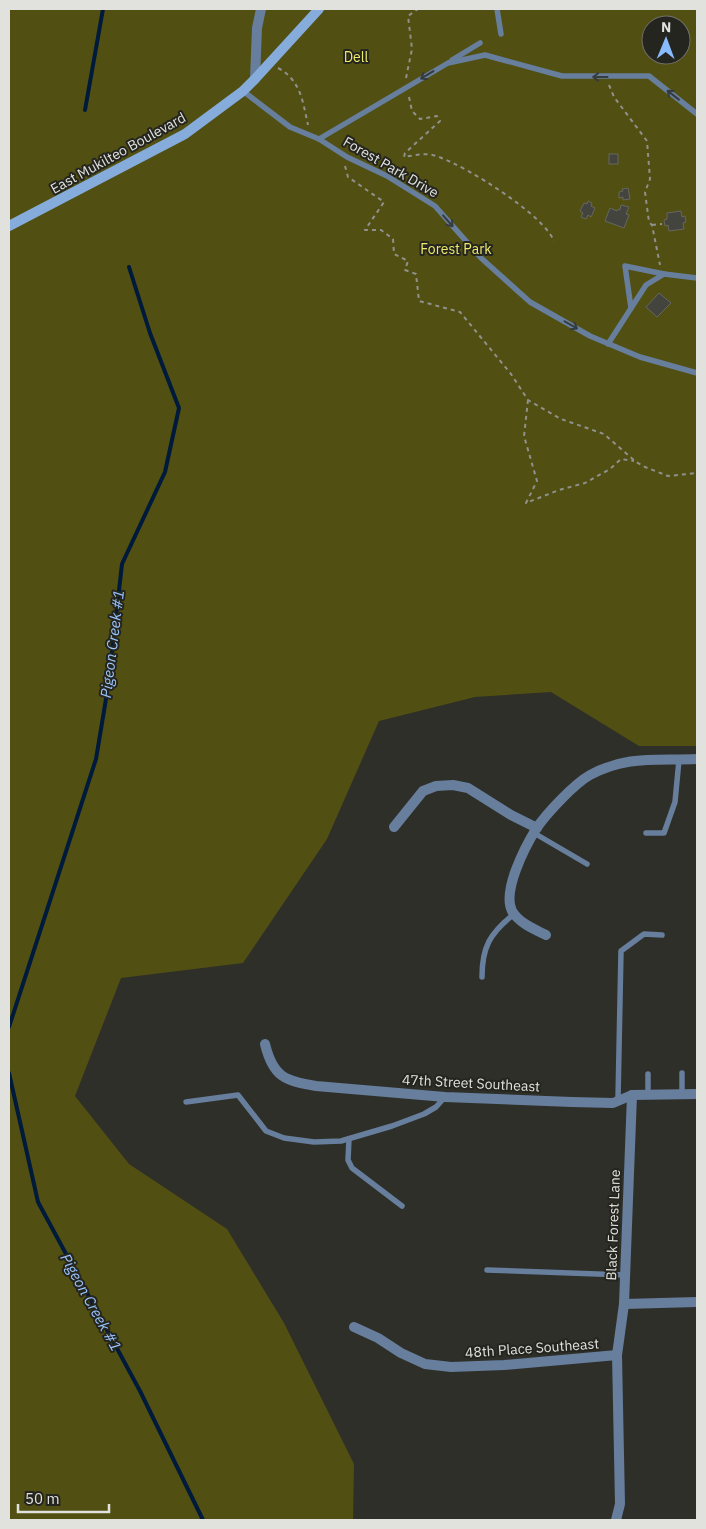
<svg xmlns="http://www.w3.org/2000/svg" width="706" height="1529" font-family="'IBM Plex Sans',sans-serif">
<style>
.green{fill:#514f12;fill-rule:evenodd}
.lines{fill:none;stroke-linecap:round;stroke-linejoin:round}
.stream{stroke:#001a3b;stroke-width:4}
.building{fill:#44443e;stroke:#676761}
.path{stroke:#90908c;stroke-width:2;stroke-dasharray:4 4;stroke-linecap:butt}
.lane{stroke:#677e9d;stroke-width:5.5}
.street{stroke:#677e9d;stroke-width:10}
.secondary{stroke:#86acdc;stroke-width:10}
.oneway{stroke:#363b3e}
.labels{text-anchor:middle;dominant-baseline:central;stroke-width:4;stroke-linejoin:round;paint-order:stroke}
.park-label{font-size:14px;fill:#ede969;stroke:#25251f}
.street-label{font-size:14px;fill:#e1e1de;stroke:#25251f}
.water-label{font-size:15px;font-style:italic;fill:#99c4fa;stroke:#25251f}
</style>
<rect width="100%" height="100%" fill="#2f2f29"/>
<path class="green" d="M9,9H697V746H639L551,692L475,697L379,721L327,839L243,963L121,978L75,1096L129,1164L227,1229L284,1323L354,1464L353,1520H9ZM651,25H681V55H651Z"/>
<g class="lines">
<g class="stream">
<path d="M85,110L103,9"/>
<path d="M9,1027L96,759L108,687L122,564L165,472L179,408L150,333L129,267"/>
<path d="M9,1073L38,1202L140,1391L203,1520"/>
</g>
</g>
<g class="building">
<rect x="609" y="154" width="9" height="10"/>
<path d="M628,188L630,199L623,200V197L619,198V192L623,191L622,189Z"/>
<path d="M588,201L592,203L591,206L595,208L591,217L588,215L586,219L581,217L583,213L580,211L584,203L587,204Z"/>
<path d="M621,205L629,207L626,214L629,215L624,228L605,221L610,208L617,211L618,209L620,210Z"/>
<path d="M681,211L682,217L685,216L686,222L683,223L684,229L669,231L668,225L665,226L664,220L667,219V213Z"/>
<path d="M659,293L671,303L657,317L646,307Z"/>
</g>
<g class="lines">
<g class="path">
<path d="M278,68C301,80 303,103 308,125"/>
<path d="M406,78L412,49L408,16L418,9"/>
<path d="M609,85L614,97L647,141L650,179L645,192L649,222L652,225L660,265"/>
<path d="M409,97L412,111L420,119L437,116L440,121L405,153L404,157C416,155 427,152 439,157C467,167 543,214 554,241"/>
<path d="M345,166L348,177L384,202L365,230H381L393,239L394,254L408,261L405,270L416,274L419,301L460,312L511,374L528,400L561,419L604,434L636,462L645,467L668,476L697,473"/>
<path d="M652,225L662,224"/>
<path d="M528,400L524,436L537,481L526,503L559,490L585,483L610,469L621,459L634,461"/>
</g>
<g class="lane">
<path d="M497,9L501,34"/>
<path d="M452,60L480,43"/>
<path d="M243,91L290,127L319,139L347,157L387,176L435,206L481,258L530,302L590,336L640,357L697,373"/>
<path d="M319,139L448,63L485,55L562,76H649L697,114"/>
<path d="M631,308L625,266L664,274L697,278"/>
<path d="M608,344L646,285L664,274"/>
<path d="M534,833L587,864"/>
<path d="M646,833H664L675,802L679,760"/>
<path d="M482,977C482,947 490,933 514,914"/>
<path d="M682,1073V1094"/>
<path d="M648,1074V1095"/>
<path d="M618,1099L621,951L644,934L662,935"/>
<path d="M186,1102L238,1095L266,1131L284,1138L314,1142L341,1141L392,1126L424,1114L436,1107L445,1097"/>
<path d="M349,1139L348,1160L352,1168L402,1206"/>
<path d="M487,1270L625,1275"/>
</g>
<g class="street">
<path d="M255,79L257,28L261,9"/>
<path d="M394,827L423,791L436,786L453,785L468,788L511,815L537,828"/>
<path d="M546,935C534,929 519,923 512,911C502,891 525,847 536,829C546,814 574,784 590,775C627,755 657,761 697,759"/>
<path d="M265,1044C273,1077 285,1081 316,1086L445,1097L572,1102L613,1103L632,1095L697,1094"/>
<path d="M624,1304L697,1302"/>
<path d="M354,1327L378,1338L401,1353L425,1364L451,1367L504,1365L617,1355"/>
<path d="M616,1520L620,1504L617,1355L624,1304L632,1095"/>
</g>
<path class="secondary" d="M9,226L185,134L243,91L255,79L319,9"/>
</g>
<defs><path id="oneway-shaft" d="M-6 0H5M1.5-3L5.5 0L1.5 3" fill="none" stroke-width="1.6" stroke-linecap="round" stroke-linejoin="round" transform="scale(1.25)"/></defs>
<g class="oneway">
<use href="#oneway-shaft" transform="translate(427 75) rotate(149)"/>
<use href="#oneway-shaft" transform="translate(600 77) rotate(-180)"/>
<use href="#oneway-shaft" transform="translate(673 95) rotate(-142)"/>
<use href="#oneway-shaft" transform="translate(448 221) rotate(49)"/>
<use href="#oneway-shaft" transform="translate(571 325) rotate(30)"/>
</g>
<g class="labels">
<g class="park-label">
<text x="356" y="57">Dell</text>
<text x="456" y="249">Forest Park</text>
</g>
<g class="street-label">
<text transform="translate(118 153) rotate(-29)">East Mukilteo Boulevard</text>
<text transform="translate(391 167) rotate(30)">Forest Park Drive</text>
<text transform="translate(471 1083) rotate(3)">47th Street Southeast</text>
<text transform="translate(613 1225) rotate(-88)">Black Forest Lane</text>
<text transform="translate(532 1348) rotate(-4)">48th Place Southeast</text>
</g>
<g class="water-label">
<text transform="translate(112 644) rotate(-83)">Pigeon Creek #1</text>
<text transform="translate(91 1302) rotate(61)">Pigeon Creek #1</text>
</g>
</g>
<rect width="706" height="1529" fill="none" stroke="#e1e1de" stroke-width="20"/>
<g transform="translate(666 40) rotate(1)"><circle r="24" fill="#25251f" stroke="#70706b"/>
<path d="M0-4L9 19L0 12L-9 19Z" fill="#88bbfc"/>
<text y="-8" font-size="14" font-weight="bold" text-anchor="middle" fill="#e1e1de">N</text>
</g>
<path d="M18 1504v8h91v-8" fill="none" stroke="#e1e1de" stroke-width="2.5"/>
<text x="25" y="1504" font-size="15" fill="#e1e1de" stroke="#25251f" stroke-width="4" paint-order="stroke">50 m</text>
</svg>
